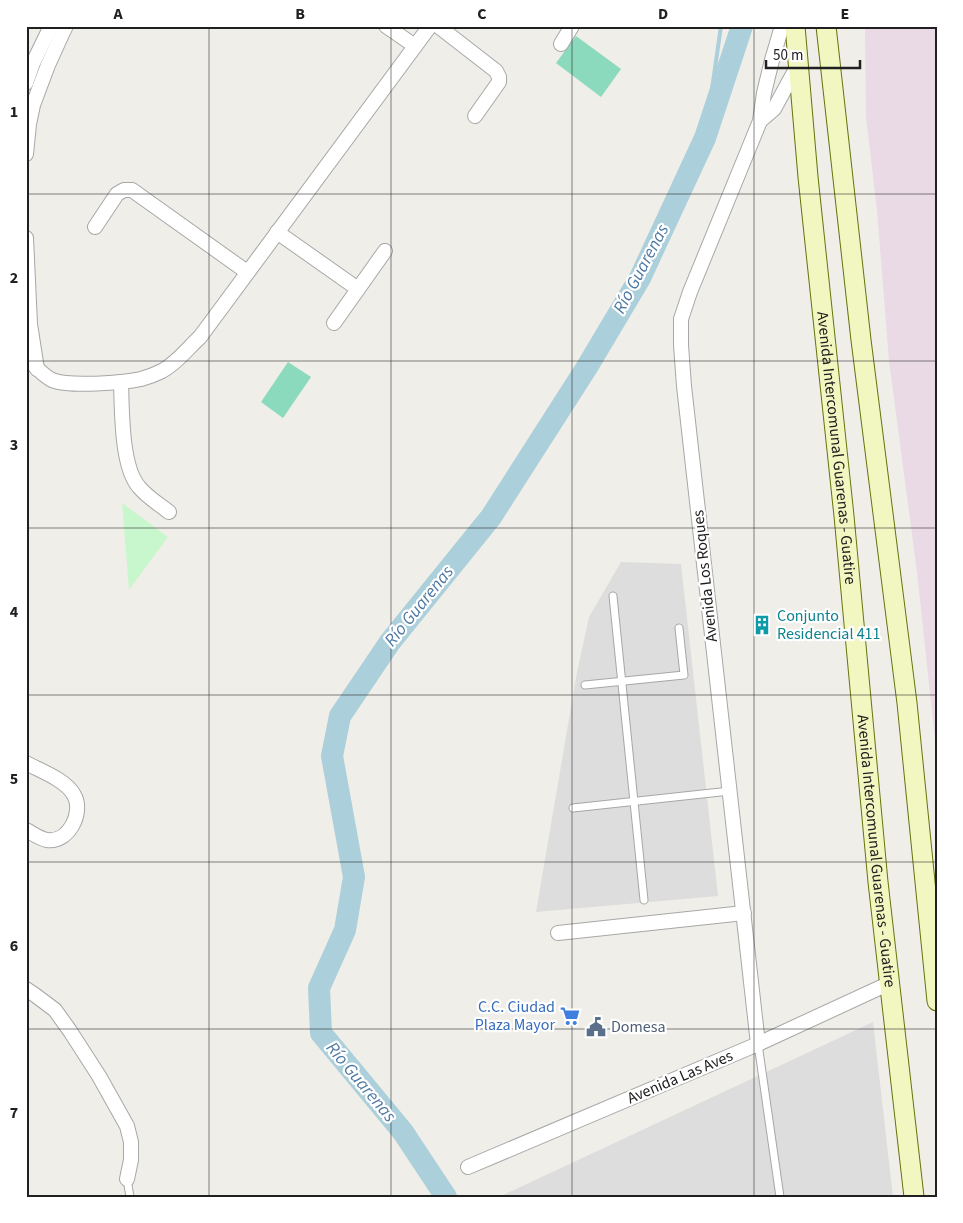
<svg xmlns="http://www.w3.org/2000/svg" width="963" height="1223" font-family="'Source Sans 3',sans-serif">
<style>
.residential{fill:#dedddd}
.industrial{fill:#e9dae6}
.park{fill:#c8f7cd}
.pitch{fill:#8bdabd}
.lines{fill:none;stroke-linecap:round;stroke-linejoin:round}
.stream{stroke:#abcfdb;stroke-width:4}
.river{stroke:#abcfdb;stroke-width:22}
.lane-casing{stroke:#a7a7a7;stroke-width:9}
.street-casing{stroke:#a7a7a7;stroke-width:16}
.secondary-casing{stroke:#66730c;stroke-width:21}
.lane{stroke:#fff;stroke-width:7}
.street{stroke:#fff;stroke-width:14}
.secondary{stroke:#f2f6c0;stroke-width:19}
.grid{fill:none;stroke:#202020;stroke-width:1;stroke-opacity:0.55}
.labels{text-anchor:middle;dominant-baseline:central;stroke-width:4.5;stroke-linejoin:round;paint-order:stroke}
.street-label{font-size:16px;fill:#202020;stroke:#fff}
.culture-label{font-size:16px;fill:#0d838f;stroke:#fff;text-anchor:start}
.shop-label{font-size:16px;fill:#366cbe;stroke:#fff;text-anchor:end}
.service-label{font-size:16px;fill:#4e5e75;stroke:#fff;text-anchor:start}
.water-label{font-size:18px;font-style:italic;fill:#4e78a3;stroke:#fff}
.neatline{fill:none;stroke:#202020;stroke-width:2}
.grid-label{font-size:16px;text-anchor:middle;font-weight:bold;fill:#202020}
</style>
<rect width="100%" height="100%" fill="#f0eee8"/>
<g class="residential">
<path d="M621,562L681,564L718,896L536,912L577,672L589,617Z"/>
<path d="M873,1022L893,1197H499Z"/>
</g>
<path class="industrial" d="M865,26H937V759L917,572L889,361L877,210L866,117Z"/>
<path class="park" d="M122,503L168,537L129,590Z"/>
<g class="pitch">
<path d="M576,36L621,69L601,97L556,63Z"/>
<path d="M288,362L311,377L283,418L261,402Z"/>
</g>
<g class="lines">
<path class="stream" d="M705,138L721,26"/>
<path class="river" d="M446,1197L403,1132L321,1033L319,988L345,930L354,877L332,756L340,716L390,642L491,517L587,367L640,278L705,138L742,26"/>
<defs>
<g id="lane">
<path d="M613,596L644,900"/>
<path d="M585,685L684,675L679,628"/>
<path d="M573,808L730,791"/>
<path d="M758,1044L780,1197"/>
<path d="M127,1179L130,1197"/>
</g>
<g id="street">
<path d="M386,26L415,46"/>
<path d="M438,26L496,71L499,77V82L475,116"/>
<path d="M561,44L572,26"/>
<path d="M26,83L33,63L51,26"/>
<path d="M760,121L774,109L798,65"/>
<path d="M26,154L29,124L33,105L48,65L63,32L66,26"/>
<path d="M95,227L117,194L124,190H132L247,272"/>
<path d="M277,232L358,289"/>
<path d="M26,238L30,324L37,369"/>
<path d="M334,323L385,251"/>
<path d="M26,357C34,365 42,375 52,380C69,387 123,383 141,379C148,377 156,374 162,371C177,363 188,348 200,337L430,26"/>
<path d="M121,382C122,409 121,467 139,487C147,497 159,504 169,512"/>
<path d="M26,763C41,771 66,780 74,795C84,812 69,843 47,840C40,839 32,833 26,830"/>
<path d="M558,933L744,913"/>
<path d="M26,989L35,995L55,1010L70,1031L99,1076L127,1126L131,1142V1160L127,1179"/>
<path d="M758,1044L684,386L681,345V319L690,292L760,121L764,93L772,60L782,26"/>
<path d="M468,1167L758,1044L890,983"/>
</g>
<g id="secondary">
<path id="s1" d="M795,26L808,177L844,516L878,882L914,1197"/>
<path d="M826,26L861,340L907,703L937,1001"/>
</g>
</defs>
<use href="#lane" class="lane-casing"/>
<use href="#street" class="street-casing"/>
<use href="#secondary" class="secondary-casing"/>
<use href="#lane" class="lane"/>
<use href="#street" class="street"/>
<use href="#secondary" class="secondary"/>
</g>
<path class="grid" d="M209,26V1197M391,26V1197M572,26V1197M754,26V1197M26,194H937M26,361H937M26,528H937M26,695H937M26,862H937M26,1029H937"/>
<defs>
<symbol id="building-bare" viewBox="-9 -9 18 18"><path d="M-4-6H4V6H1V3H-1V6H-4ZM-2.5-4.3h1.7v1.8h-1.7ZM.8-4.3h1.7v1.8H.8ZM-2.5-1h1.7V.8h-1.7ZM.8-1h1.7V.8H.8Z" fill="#0f9aa8" stroke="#fff" stroke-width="2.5" paint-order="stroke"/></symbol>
<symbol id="supermarket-bare" viewBox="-9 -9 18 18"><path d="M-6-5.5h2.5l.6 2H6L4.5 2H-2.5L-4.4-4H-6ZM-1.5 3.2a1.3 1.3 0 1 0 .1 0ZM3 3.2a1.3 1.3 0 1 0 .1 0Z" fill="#3f7fe0" stroke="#fff" stroke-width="2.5" paint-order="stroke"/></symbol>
<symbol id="civic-bare" viewBox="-9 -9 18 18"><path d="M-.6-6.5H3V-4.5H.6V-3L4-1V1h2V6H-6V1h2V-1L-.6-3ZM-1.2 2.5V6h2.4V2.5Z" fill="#5c6f8a" stroke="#fff" stroke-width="2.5" paint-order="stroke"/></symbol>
</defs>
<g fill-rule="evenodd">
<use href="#building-bare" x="748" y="611" width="28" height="28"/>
<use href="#supermarket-bare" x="556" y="1002" width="28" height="28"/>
<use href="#civic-bare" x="582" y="1013" width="28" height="28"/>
</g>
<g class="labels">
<g class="street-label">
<text stroke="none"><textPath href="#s1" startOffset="424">Avenida Intercomunal Guarenas - Guatire</textPath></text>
<text transform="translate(705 576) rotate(-96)">Avenida Los Roques</text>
<text stroke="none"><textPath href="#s1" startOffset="829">Avenida Intercomunal Guarenas - Guatire</textPath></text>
<text transform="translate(680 1077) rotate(-23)">Avenida Las Aves</text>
</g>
<g class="culture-label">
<text x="777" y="616">Conjunto<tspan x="777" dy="18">Residencial 411</tspan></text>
</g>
<g class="shop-label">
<text x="555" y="1007">C.C. Ciudad<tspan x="555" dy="18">Plaza Mayor</tspan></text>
</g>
<g class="service-label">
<text x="611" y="1027">Domesa</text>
</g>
<g class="water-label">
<text transform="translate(641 269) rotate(-62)">Río Guarenas</text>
<text transform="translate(419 606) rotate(-51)">Río Guarenas</text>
<text transform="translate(361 1082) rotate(50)">Río Guarenas</text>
</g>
</g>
<rect width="963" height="1223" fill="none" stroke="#ffffff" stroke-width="55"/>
<path d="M766 60v8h94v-8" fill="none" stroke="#202020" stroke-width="2.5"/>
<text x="773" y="60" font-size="15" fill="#202020" stroke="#ffffff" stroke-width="4" paint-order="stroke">50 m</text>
<rect x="28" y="28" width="908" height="1168" class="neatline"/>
<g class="grid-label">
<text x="118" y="19">A</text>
<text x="300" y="19">B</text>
<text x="482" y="19">C</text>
<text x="663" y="19">D</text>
<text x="845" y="19">E</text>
<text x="14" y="117">1</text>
<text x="14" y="283">2</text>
<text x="14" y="450">3</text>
<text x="14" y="617">4</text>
<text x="14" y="784">5</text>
<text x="14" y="951">6</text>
<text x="14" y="1118">7</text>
</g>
</svg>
